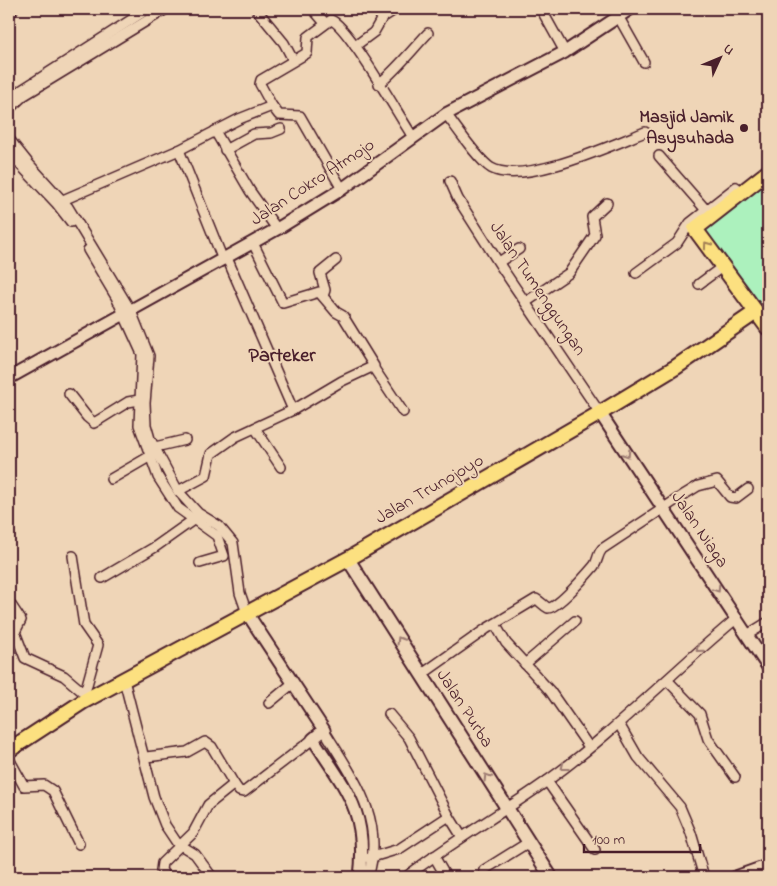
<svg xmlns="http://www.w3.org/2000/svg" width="777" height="886" font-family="'Indie Flower',sans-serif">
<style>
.green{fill:#acf1bd;stroke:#7b8874}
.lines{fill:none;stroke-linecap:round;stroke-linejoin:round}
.minor-casing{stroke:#4a1f2b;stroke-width:12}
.tertiary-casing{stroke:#4a1f2b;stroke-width:15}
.secondary-casing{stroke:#4a1f2b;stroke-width:16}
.trunk-casing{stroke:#4a1f2b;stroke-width:18}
.minor{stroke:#efd5b7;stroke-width:9}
.tertiary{stroke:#efd5b7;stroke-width:11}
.secondary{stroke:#efd5b7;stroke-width:12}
.trunk{stroke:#fce080;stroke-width:14}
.oneway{stroke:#a38056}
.oneway2{stroke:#9c7a71}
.poi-dot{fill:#4a1f2b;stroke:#efd5b7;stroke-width:2}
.labels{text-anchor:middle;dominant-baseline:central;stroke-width:4;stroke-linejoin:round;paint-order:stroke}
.poi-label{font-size:18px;font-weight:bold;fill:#4a1f2b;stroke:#efd5b7;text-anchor:end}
.street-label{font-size:18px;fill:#4a1f2b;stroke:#efd5b7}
.quarter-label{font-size:20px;font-weight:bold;fill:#4a1f2b;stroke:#efd5b7}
</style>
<rect width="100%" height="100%" fill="#efd5b7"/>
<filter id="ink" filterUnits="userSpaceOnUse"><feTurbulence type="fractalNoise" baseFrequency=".02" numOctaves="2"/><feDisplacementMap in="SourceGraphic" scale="10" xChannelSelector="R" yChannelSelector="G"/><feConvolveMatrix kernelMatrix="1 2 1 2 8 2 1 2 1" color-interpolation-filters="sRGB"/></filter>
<g filter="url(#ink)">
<path class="green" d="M768,176V324L701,227Z"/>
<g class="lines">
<defs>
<g id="minor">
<path d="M256,9L284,43L293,60"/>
<path d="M313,9L325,23"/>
<path d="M541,9L565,52"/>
<path d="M618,16L644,62"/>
<path d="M355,46L374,32L382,18L396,9"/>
<path d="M379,84C398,68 411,51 428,33"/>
<path d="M9,98L148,9"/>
<path d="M272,106L279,115L300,116L342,189"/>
<path d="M9,109L23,96L166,9"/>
<path d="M446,114C456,127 478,160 491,168C523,186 612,145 645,132"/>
<path d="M215,131L250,191L277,229"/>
<path d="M9,139L29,164L68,207L131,311L149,356L145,403L146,425L150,439L178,491L198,513L219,526L233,543L240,593L247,613"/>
<path d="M179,150L223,260"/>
<path d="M225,150L254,134L271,133L281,129"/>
<path d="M9,153L57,204L71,222"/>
<path d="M659,156L706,210"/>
<path d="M450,181L458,199L502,268L600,413"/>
<path d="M63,200L179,150L239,119L272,106L260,84L261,80L307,53L308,37L331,20C348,25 400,118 413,137"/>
<path d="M88,250L116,297L142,354L139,425L158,477L178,508L217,536L224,556L200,563"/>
<path d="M227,258L293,410"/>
<path d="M499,262L519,249"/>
<path d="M636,273L677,243L690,223L736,187L743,193"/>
<path d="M699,284L722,267"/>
<path d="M323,296L325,290L320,273L336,260"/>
<path d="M526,302L569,273L595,235L592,217L607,203"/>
<path d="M373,367L403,412"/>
<path d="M69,394L87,417L94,423L128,402L139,400"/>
<path d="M255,428L281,467"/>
<path d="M155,447L185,440"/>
<path d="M111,479L154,454"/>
<path d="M178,491L206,476L211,454L235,437L293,410L342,381L374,366L343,316L336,312L319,292L283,303L253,243"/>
<path d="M73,556L84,625L98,645L82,703"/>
<path d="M102,578L155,547L193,520"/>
<path d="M9,602L21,620L15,632L25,658L64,676L84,693"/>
<path d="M495,624L506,643L550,691L589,747"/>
<path d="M747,635L768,622"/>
<path d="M525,664L575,621"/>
<path d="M421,675L486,629L536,599C540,601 544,606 548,608C556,610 588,573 594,566C598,561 597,555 602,549L685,494L698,486L717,481L730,497L736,498L748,489"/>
<path d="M124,680L154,797L165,825L177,843L195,854L212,877"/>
<path d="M667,680L700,714L708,739L735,777"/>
<path d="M269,703L292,684"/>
<path d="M389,714L409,738L449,816"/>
<path d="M619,724L638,757L680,807L691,833L704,877"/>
<path d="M324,730C353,778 386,819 368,877"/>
<path d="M146,757L187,752L205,742L212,747L234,784"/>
<path d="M9,759L24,786L44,785L53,791L79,844"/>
<path d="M547,781L595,850"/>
<path d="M434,856L446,877"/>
<path d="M369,858L399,849L449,816L462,837"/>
<path d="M484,870L529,842"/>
<path d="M166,877L161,870L162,863L193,833L208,805L234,784L239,791L244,792L313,739"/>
<path d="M406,877C451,842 501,814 547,781C615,732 673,671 737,618"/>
</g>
<g id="tertiary">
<path d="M9,378L277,229L342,189L446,114L565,52L630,9"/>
<path d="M600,413L768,667"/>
<path d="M247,613L324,730L313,739C347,791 368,812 360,877"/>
</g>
<g id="secondary">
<path d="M9,11L11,9"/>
<path d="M348,559L551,877"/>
<path d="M737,877L768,866"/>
</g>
<g id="trunk">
<path d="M768,172L695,229L768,328"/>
<path d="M9,750L84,701L348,559L600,413L676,367L756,312"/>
</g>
</defs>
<use href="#minor" class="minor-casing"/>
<use href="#tertiary" class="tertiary-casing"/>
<use href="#secondary" class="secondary-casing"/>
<use href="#trunk" class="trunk-casing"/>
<use href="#minor" class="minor"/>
<use href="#tertiary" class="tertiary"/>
<use href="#secondary" class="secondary"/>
<use href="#trunk" class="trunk"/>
</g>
<defs><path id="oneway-chevron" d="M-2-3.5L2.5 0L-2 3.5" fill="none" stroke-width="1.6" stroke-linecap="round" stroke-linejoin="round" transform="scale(1.25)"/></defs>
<use class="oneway" href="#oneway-chevron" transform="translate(707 245) rotate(-126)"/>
<g class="oneway2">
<use href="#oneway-chevron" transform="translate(627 454) rotate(57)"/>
<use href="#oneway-chevron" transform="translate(717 589) rotate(56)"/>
<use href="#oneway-chevron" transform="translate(400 640) rotate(-122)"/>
<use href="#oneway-chevron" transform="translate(699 649) rotate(139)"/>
<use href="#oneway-chevron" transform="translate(564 767) rotate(142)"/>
<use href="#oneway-chevron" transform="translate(487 777) rotate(-122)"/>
</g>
</g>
<circle class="poi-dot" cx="744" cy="128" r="5"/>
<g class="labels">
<g class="poi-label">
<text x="734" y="118">Masjid Jamik<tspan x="734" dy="21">Asysuhada</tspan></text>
</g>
<g class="street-label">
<text transform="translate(313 183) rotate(-33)">Jalan Cokro Atmojo</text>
<text transform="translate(537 289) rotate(56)">Jalan Tumenggungan</text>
<text transform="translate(430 490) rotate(-30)">Jalan Trunojoyo</text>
<text transform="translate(699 530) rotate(56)">Jalan Niaga</text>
<text transform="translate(464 709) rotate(57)">Jalan Purba</text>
</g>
<g class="quarter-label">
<text x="282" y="356">Parteker</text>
</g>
</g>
<rect width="777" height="886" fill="none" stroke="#efd5b7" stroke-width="30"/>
<rect x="15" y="15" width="747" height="856" fill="none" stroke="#4a1f2b" stroke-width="2" filter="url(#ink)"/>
<g transform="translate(720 58) rotate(46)" stroke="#efd5b7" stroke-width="4" paint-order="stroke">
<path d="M0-4L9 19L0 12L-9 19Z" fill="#4a1f2b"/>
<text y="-8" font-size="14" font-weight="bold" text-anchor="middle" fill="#4a1f2b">U</text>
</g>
<path d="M584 844v8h116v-8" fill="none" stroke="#4a1f2b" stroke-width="2.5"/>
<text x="592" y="844" font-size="15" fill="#4a1f2b" stroke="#efd5b7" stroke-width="4" paint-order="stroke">100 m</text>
</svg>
